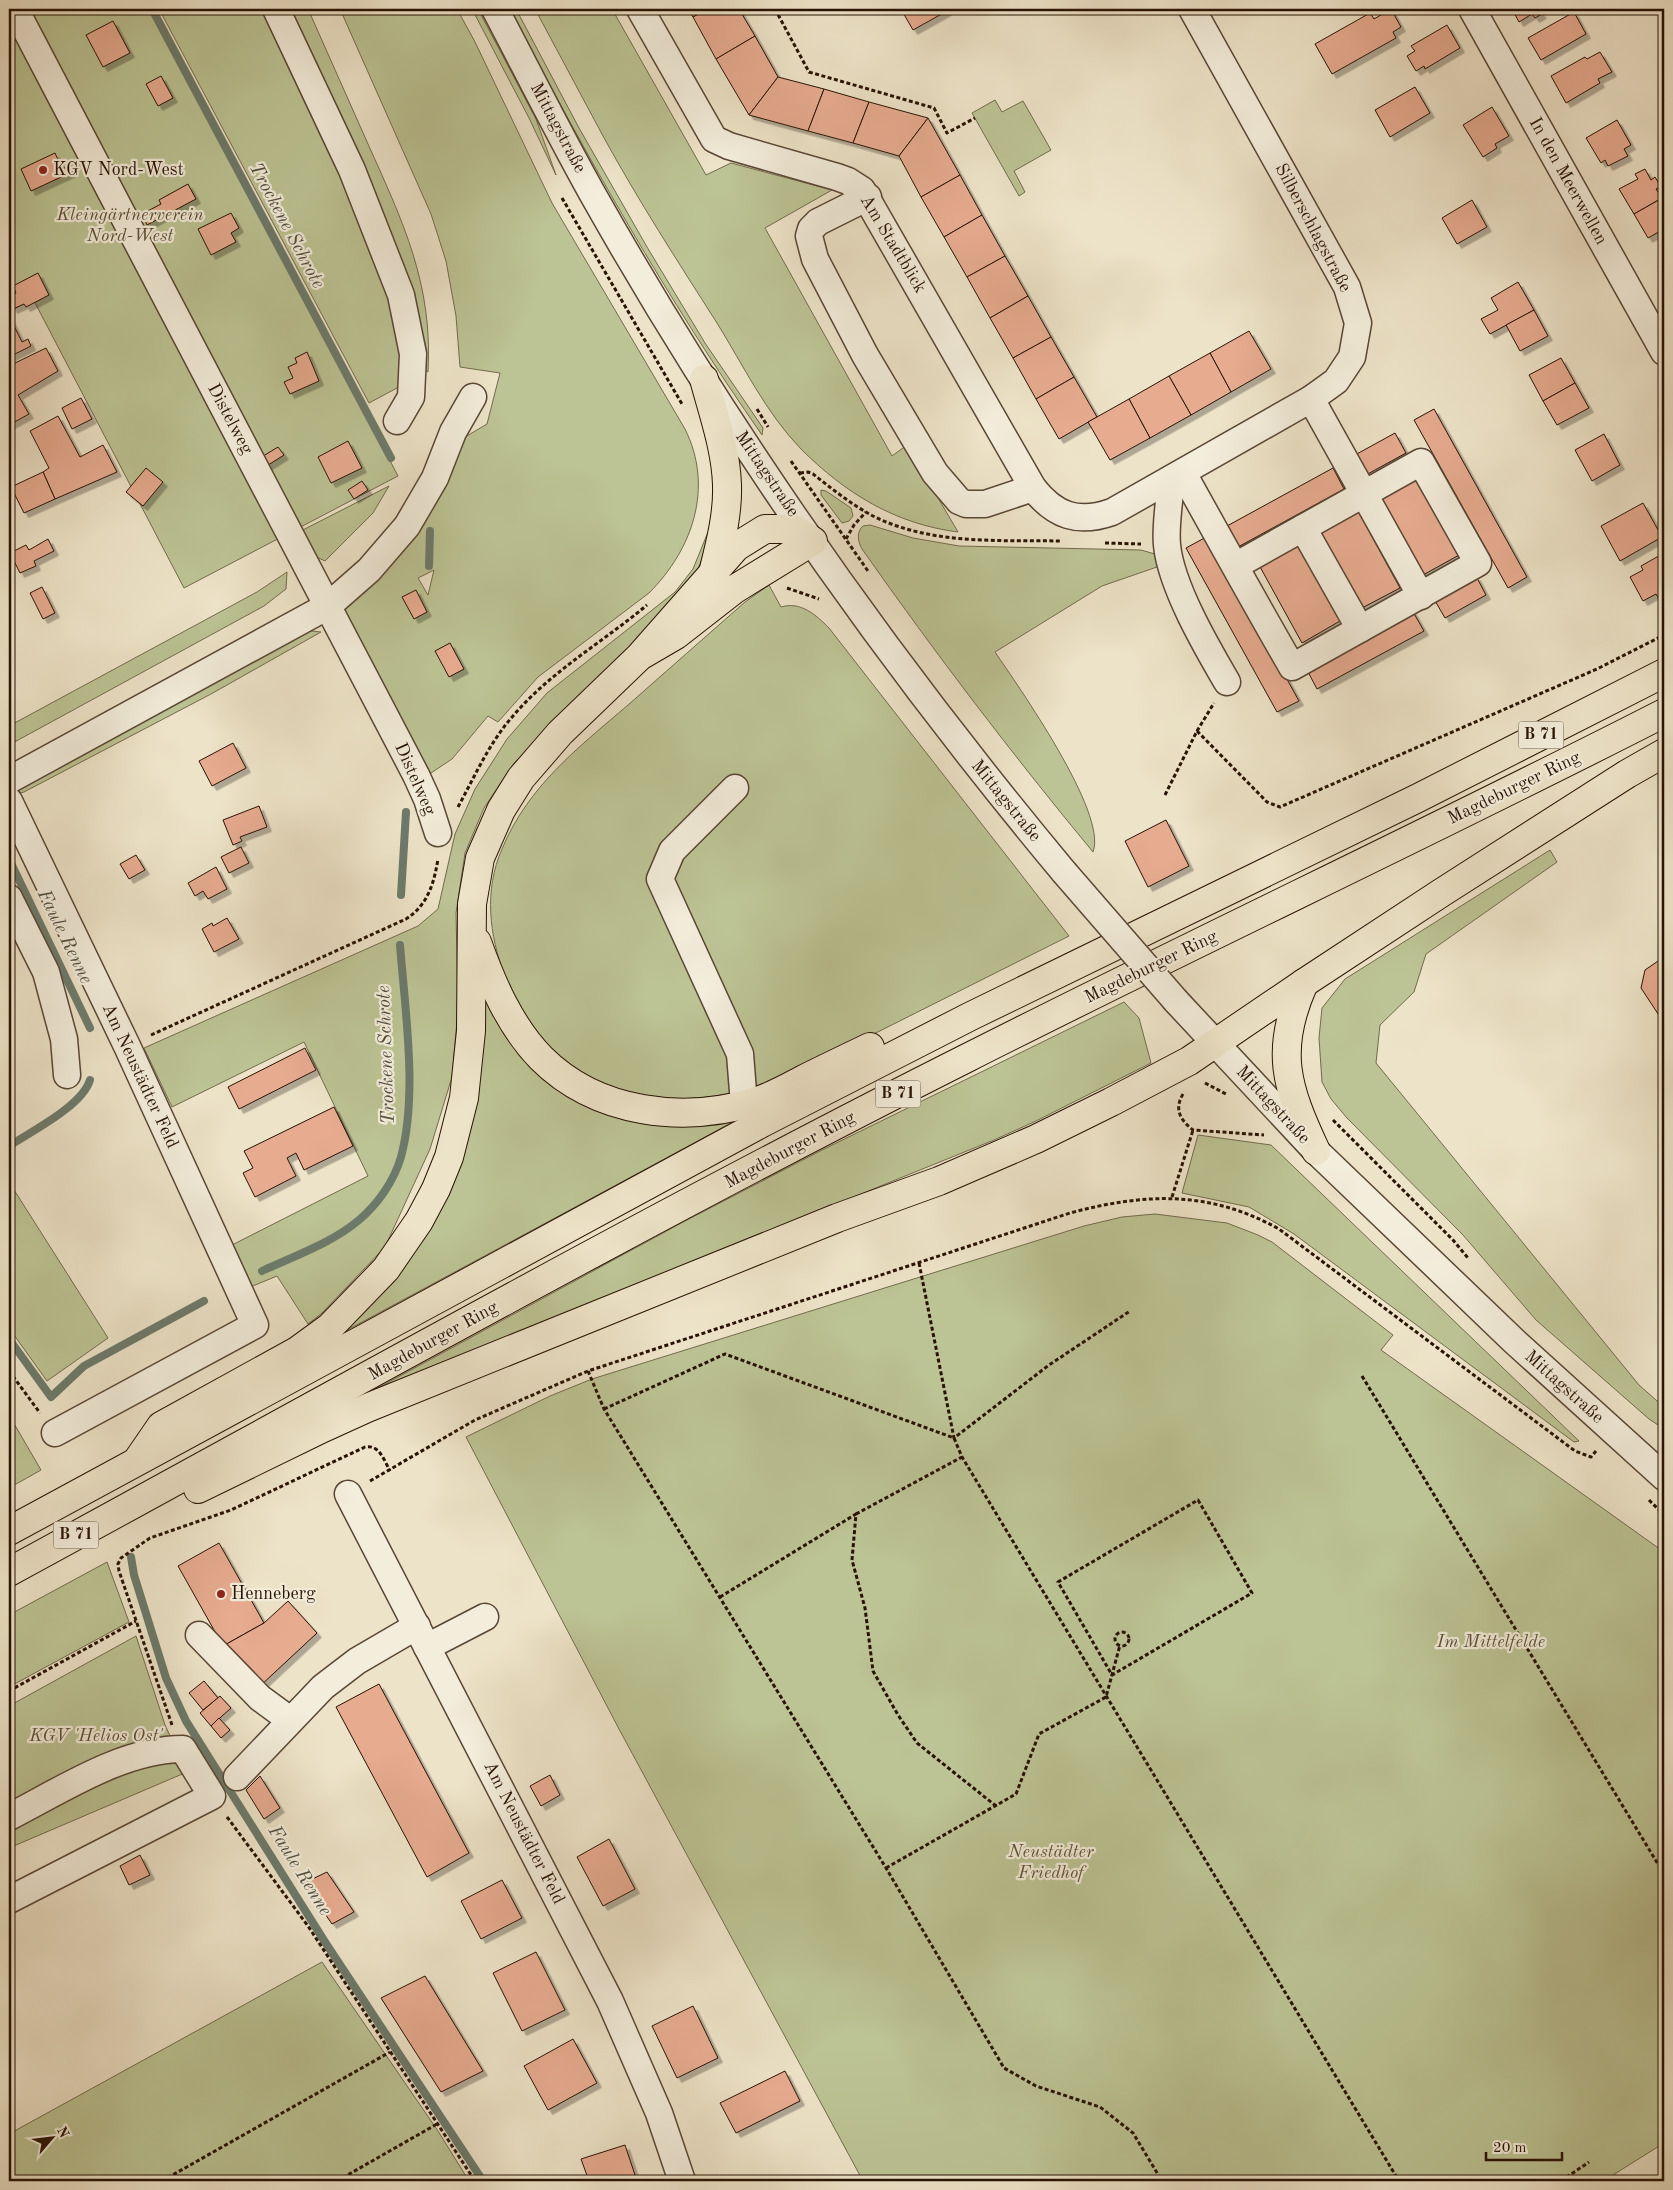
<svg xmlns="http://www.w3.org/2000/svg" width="1673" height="2190" font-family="'Old Standard TT',serif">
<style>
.green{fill:#bcc394;stroke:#726a4c;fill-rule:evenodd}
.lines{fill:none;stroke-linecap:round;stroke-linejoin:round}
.stream{stroke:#6c7a6b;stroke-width:8}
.building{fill:#e7ab90;stroke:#281204;filter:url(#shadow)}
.minor-casing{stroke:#594635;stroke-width:29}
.highway-casing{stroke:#281204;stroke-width:30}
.path{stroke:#281204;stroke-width:3;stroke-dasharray:4 2.5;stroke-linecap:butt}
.minor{stroke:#f3eddb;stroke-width:26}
.highway{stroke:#ede3c8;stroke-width:28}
.minor-bridge-casing{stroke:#594635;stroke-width:29;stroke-linecap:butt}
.minor-bridge{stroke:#f3eddb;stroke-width:26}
.poi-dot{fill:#8f2418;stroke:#f3eddb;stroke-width:2}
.labels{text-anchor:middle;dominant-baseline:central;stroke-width:4.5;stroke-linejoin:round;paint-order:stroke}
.shield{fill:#f3eddb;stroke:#655444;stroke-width:1}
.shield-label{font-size:16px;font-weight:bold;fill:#281204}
.street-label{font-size:18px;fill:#281204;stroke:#f3eddb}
.poi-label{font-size:18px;fill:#281204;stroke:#f3eddb;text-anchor:start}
.park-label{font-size:18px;font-style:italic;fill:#5c5036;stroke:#f3eddb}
.water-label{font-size:19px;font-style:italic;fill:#504f40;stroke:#f3eddb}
</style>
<defs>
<filter id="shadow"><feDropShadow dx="4.5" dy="4.5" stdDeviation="0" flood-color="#0004"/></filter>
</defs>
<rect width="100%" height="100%" fill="#ede3c8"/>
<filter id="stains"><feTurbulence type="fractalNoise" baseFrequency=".004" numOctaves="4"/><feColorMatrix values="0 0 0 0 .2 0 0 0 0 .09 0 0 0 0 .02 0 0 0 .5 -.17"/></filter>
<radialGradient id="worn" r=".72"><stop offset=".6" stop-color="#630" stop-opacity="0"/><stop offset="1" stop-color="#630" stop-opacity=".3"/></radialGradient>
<g class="green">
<path d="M9,9H155L398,476L184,588L33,299L10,311L9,308Z"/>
<path d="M159,9H268L394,297L407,370L397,388L369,403Z"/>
<path d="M285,9H308C328,54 348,99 368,144C403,222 433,284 428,372L424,369Z"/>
<path d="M340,9H457L475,42L552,203L685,429C714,487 693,549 649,593L538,677L498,722L488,716L452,759L425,777L343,617L348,598L455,443L487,424L500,373L460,367L456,316L446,261L431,214ZM434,570L428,595L418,578Z"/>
<path d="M472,9H478L536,119L556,175L529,118Z"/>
<path d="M509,9H516L579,128L647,247L705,343L763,428L762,435C667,299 586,155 509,9Z"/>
<path d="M535,9H612L706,175L731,163L832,190L765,228L892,456L907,445L958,532C895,524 845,493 801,449C766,413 743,365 717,323C678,262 638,200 603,136C580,94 558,51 535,9Z"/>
<path d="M995,100L1002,112L1023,101L1051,150L1014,171L1025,192L1019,196L972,113Z"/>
<path d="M389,486L373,513L325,561L306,552L297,533Z"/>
<path d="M821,490L826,491L851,508L853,516L849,521L842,523L821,495Z"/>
<path d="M870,525L913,538L959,546L1141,550L1155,554L1157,567L1102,586L995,652C1018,686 1108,813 1093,852C1012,754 935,653 862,549C858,542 856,532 863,526Z"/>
<path d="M713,531L696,574L660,617L514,763L484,808L465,853L456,913L458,1009L452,1077L430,1149L385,1247L322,1313L308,1324L277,1276L248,1288L232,1245L368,1176L304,1042L172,1107L144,1048L418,926L438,909L455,834L475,789L507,739L547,693L675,592L693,569L708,532Z"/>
<path d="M287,572L286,589L264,606L9,745V726L257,592Z"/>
<path d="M769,585L781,607C801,601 816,615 829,628L1069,936L804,1069C685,1123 558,1110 505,976C489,935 484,890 502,849C528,786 578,748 628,705C667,671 706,636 745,602Z"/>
<path d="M302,630L321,632L211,694L24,792L16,794L25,780Z"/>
<path d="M1550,850L1557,862L1426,954L1414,992L1380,1025L1376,1063L1639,1385L1664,1407V1429L1649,1419L1536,1320L1463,1235L1347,1118L1331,1099L1322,1082L1319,1038L1322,1008L1345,979Z"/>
<path d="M481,986L554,1084L744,1116L338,1335L425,1234Z"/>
<path d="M1124,1002L1139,1018L1151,1063L1036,1121L994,1140L365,1395L685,1221L822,1150Z"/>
<path d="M1198,1135L1271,1145L1579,1441L1574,1442L1294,1234L1249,1207L1182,1193Z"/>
<path d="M9,1182L108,1338L47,1381L9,1328Z"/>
<path d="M1155,1214L1227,1223L1258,1235L1272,1242L1393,1335L1381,1350L1664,1552V2143L1613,2175L1617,2181H863L619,1729L466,1437L550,1396L592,1379L1084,1226L1122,1217Z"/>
<path d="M9,1415L41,1470L9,1488Z"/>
<path d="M107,1562L129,1622L9,1687V1615Z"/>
<path d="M136,1636L165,1725L187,1772L9,1848V1706Z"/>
<path d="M322,1962L438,2131L469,2181H9V2134Z"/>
</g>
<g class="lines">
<g class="stream">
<path d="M152,9L391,458"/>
<path d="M429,566L430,531"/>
<path d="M9,859L90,1028"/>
<path d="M401,895L406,812"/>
<path d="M9,1146C32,1131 82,1106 90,1080"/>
<path d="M262,1271C294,1256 332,1243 359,1220C378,1204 394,1181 401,1157C418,1094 405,1010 400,945"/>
<path d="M9,1339L51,1397L84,1366L204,1301"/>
<path d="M131,1557L134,1575L166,1678L186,1721L325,1942L483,2181"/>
</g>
</g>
<g class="building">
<path d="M688,9H708L693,17Z"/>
<path d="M708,9H739L755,36L716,59L693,17Z"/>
<path d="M901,9H945L947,11L913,30Z"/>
<path d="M1391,9L1401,27L1393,32L1396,38L1332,74L1315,44L1370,13L1374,19Z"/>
<path d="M1512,9H1542L1539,10L1542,14L1535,18L1532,14L1519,22Z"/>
<path d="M1574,12L1586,34L1541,60L1528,38Z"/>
<path d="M113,21L130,53L103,67L86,35Z"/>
<path d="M1447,25L1460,48L1425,69L1424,66L1416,71L1407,56L1415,51L1411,46Z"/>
<path d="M755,36L778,77L749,115L716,59Z"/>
<path d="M1600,52L1612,72L1598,79L1600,83L1566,103L1551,76L1585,57L1587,59Z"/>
<path d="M161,76L173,98L158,106L146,84Z"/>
<path d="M778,77L824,89L808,131L749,115Z"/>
<path d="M1415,87L1430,113L1390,137L1375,110Z"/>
<path d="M824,89L869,102L853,143L808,131Z"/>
<path d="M869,102L928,118L899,156L853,143Z"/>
<path d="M1492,107L1509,136L1495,144L1497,148L1483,157L1463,125Z"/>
<path d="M928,118L960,175L921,197L899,156Z"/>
<path d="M1617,120L1631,145L1624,149L1628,156L1608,166L1605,160L1601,163L1586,138Z"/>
<path d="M55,153L62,169L71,165L74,171L31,191L21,169Z"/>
<path d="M1645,169L1651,180L1655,177L1661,187L1656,189L1662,198L1634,214L1619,189L1638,179L1635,174Z"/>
<path d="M960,175L982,215L944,237L921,197Z"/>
<path d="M188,184L196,199L147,225L142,214L161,204L159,200Z"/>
<path d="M1664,197V229L1648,238L1634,214Z"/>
<path d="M1472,200L1487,227L1457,244L1442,218Z"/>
<path d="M231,213L239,228L231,233L236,242L211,255L198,229Z"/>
<path d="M982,215L1005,256L967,277L944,237Z"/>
<path d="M1005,256L1028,296L990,318L967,277Z"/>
<path d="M1664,262V278L1658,266Z"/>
<path d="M38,273L49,295L26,307L24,304L13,309L9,301V297L16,293L13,286Z"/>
<path d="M1518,282L1534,310L1490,334L1481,319L1498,310L1491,298Z"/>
<path d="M1028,296L1051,337L1013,358L990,318Z"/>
<path d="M1534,310L1548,336L1520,351L1506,325Z"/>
<path d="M9,316L22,342L28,339L31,346L9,357L13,364L46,348L58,371L18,395L29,414L9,425Z"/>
<path d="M1249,331L1271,369L1231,392L1210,353Z"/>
<path d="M1051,337L1074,377L1036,399L1013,358Z"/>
<path d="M307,352L319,381L290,394L284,382L293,378L288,367L297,363L295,358Z"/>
<path d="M1210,353L1231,392L1191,415L1169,376Z"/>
<path d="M1561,358L1575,383L1543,401L1529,375Z"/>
<path d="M1169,376L1191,415L1150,438L1129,399Z"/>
<path d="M1074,377L1097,417L1059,439L1036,399Z"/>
<path d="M1575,383L1589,408L1557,425L1543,401Z"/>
<path d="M81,398L92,419L72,429L62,408Z"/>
<path d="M1129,399L1150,438L1110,460L1088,422Z"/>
<path d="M1434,409L1527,577L1508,588L1414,420Z"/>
<path d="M58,416L80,457L103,445L117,472L55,499L43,472L49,468L30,431Z"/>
<path d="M1395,433L1406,453L1366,475L1355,455Z"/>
<path d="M1604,434L1620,465L1592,481L1575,450Z"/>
<path d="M348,441L362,468L331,483L318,457Z"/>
<path d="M278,447L284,455L265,467L260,458Z"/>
<path d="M146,468L163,482L143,506L126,492Z"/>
<path d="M1333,468L1344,489L1238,547L1227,526Z"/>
<path d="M43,472L55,499L24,513L11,487Z"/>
<path d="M1417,476L1461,554L1423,575L1379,497Z"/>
<path d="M362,481L368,490L354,499L348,490Z"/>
<path d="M1643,503L1662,537L1620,561L1601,526Z"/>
<path d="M1358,511L1400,588L1362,608L1320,532Z"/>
<path d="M1208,536L1299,701L1277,712L1186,548Z"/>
<path d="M48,539L54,551L34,561L36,566L20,573L10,553L26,545L29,550Z"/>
<path d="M1298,544L1340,621L1302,643L1259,565Z"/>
<path d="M1664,553V607L1656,594L1643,601L1630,577L1643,570L1641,566Z"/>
<path d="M1476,576L1486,595L1445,618L1434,599Z"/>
<path d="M42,587L55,613L43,619L30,593Z"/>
<path d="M416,590L427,612L414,619L402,597Z"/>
<path d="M1412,610L1424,631L1317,689L1306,668Z"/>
<path d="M450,643L464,669L449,677L435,651Z"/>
<path d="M233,743L246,768L212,786L199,761Z"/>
<path d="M259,806L267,827L240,837L242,841L233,845L223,820Z"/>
<path d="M1166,820L1189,866L1148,887L1125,841Z"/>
<path d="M241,847L249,863L229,873L221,857Z"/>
<path d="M136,855L145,870L129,879L120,864Z"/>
<path d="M216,867L227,889L208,899L203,891L195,896L188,883Z"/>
<path d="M227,918L239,939L214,952L202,929L212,923L213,926Z"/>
<path d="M1664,957V1023L1641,988L1645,970Z"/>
<path d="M305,1048L316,1070L239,1109L228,1087Z"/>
<path d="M334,1107L353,1146L304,1170L296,1153L287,1158L296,1176L255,1197L243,1173L253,1168L244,1151Z"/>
<path d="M219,1543L264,1623L223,1646L178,1566Z"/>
<path d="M288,1601L317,1633L259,1687L223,1646L264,1623Z"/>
<path d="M204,1681L218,1698L203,1710L189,1693Z"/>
<path d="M379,1684L469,1853L427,1877L336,1707Z"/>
<path d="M220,1696L231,1708L211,1726L200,1713Z"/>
<path d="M219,1718L230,1730L221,1738L211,1726Z"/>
<path d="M550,1775L560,1795L541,1806L530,1786Z"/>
<path d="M260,1776L280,1808L264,1819L246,1790Z"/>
<path d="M609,1839L635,1889L603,1906L577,1857Z"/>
<path d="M140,1855L150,1875L129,1885L120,1866Z"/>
<path d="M327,1872L354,1912L332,1924L304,1883Z"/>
<path d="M502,1880L522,1918L481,1939L461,1901Z"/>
<path d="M536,1952L565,2010L522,2031L493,1973Z"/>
<path d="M425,1976L483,2071L441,2092L381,1998Z"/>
<path d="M693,2006L718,2058L677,2078L652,2026Z"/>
<path d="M573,2039L597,2083L548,2110L524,2066Z"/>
<path d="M785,2071L800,2101L736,2133L720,2103Z"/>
<path d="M625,2145L637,2181H589L581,2159Z"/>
</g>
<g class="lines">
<defs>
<g id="minor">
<path d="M15,9L416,775L427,799L438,833"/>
<path d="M276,9L352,170L401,295L413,354L411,397L397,421"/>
<path d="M495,9C527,70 558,132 592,193C726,431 889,662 1064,872"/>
<path d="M640,9L714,139L729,146L837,177L848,181L862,190L1033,488C1055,516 1078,524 1112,512L1311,399L1336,381L1352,357L1358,323L1347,287L1192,9"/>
<path d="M1472,9L1664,352"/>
<path d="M868,197L818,222L811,229L809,236L815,259L865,355L935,473L959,501L966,504H985L1033,488"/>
<path d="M1311,399L1421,596"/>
<path d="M1183,473C1219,538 1255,603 1292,667L1478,563L1421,462L1235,566"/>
<path d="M1171,479C1170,500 1165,524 1167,545C1171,586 1206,646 1227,682"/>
<path d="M1303,528L1360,629"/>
<path d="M9,780L328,606L369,570L407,526L435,478L453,432L473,397"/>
<path d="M735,788L672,851L660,879L740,1054L744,1104"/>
<path d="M9,801L127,1046L255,1325L55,1433"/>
<path d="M9,898L46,972L64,1039L67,1075"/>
<path d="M1176,1001L1316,1151L1514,1341L1664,1477"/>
<path d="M348,1494L610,2001L659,2113L682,2181"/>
<path d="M199,1635L260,1698L290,1720"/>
<path d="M427,1647L485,1617"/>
<path d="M237,1777L323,1687L357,1661L417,1626"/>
<path d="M9,1817C60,1791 123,1749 183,1749L212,1796L9,1900"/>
</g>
<g id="highway">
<path d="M704,379C713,413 726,449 727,485C728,513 721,541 714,569"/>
<path d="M477,942C492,984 510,1026 541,1058C597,1114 684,1124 757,1101C773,1096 787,1088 802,1080C824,1069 847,1058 870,1047"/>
<path d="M1304,983C1274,1050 1286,1087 1316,1151"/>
<path d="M139,1458L161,1426L297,1351L330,1327L386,1269L419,1221L436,1189L449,1157L464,1098L471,1031L472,904L480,858L501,810L521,778L560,733L640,656L736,547L765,529H794L813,541L735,589L676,635L640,656"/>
<path d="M198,1489L323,1428L367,1408L837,1218L939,1181L1036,1139L1111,1102L1189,1061L1304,983L1441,893L1627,774L1664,753"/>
<path d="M9,1531L762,1123L971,1016L1418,798L1664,673"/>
<path d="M9,1572C327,1399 643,1221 967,1058C1198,941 1433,831 1664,713"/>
</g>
</defs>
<use href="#minor" class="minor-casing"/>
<use href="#highway" class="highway-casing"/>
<g class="path">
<path d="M775,9L809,72L934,108L947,133L975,118"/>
<path d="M562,198L682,404"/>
<path d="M757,409L768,427"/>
<path d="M791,461L868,571"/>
<path d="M800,473L808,472L813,474C831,488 852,505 873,516C931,545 998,540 1061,541"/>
<path d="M846,539L854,525L866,512"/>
<path d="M1105,543L1141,544"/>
<path d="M787,588L819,599"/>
<path d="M1197,731L1267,802L1280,807L1597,669L1664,635"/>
<path d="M1165,795L1197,731L1214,703"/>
<path d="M458,807C475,776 489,743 513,716C550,672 603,642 647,605"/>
<path d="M151,1035L406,919C428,905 434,883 438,859"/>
<path d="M1205,1083L1226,1094"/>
<path d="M1183,1094C1174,1109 1180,1120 1193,1130L1264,1135"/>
<path d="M1333,1120L1453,1240L1468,1258"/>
<path d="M1172,1197L1193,1130"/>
<path d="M919,1263L954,1438L1049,1365L1130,1311"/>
<path d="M9,1371L40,1413"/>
<path d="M588,1371L604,1409L886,1868L1004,2068L1036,2086L1100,2107L1133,2133L1162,2181"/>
<path d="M1362,1376L1664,1874"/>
<path d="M604,1409L725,1354L954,1438L962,1457L1399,2181"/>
<path d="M370,1481L475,1420L588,1371L1070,1213C1145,1193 1209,1190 1279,1229L1575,1451L1591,1457L1596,1451"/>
<path d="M1198,1500L1252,1593L1112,1675L1058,1582Z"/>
<path d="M1649,1500L1664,1515"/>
<path d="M856,1514L962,1457"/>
<path d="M720,1597L856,1514L852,1560L865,1608L873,1671L898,1715L917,1743L996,1806"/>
<circle cx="1122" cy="1639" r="7"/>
<path d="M9,1691L136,1621"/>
<path d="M172,1725L119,1571L118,1564L121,1558L150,1538L231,1510L365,1447C379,1444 384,1460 390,1471"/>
<path d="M227,1817L308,1926L475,2181"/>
<path d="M886,1868L1016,1794L1039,1734L1106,1697L1120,1645"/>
<path d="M162,2181L390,2052"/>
<path d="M337,2181L437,2124"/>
<path d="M1561,2181L1589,2162"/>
</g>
<use href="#minor" class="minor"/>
<use href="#highway" class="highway"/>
<defs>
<path id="minor-bridge" d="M1064,872L1176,1001"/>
</defs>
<use href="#minor-bridge" class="minor-bridge-casing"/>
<use href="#minor-bridge" class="minor-bridge"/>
</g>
<g class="poi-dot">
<circle cx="43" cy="170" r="5"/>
<circle cx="221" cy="1594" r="5"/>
</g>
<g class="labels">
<g class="shield">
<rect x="1518.5" y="721.5" width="45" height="27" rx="4"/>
<rect x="875.5" y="1080.5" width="45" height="27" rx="4"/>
<rect x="53.5" y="1521.5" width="45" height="27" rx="4"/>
</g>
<g class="shield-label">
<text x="1541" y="735">B 71</text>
<text x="898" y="1094">B 71</text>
<text x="76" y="1535">B 71</text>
</g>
<g class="street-label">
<text transform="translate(558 128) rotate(62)">Mittagstraße</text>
<text transform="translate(1568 181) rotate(61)">In den Meerwellen</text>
<text transform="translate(1313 228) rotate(62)">Silberschlagstraße</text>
<text transform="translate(893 244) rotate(59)">Am Stadtblick</text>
<text transform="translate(230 419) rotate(62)">Distelweg</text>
<text transform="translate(767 474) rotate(56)">Mittagstraße</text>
<text transform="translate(415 779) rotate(66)">Distelweg</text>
<text transform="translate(1514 788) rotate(-26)">Magdeburger Ring</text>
<text transform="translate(1006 801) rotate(51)">Mittagstraße</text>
<text transform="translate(1151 967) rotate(-26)">Magdeburger Ring</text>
<text transform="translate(140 1076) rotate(65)">Am Neustädter Feld</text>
<text transform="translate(1273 1105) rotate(47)">Mittagstraße</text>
<text transform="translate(790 1150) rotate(-28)">Magdeburger Ring</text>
<text transform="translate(433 1341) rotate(-29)">Magdeburger Ring</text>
<text transform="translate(1564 1387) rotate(42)">Mittagstraße</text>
<text transform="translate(524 1833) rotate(63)">Am Neustädter Feld</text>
</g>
<g class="poi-label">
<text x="53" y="170">KGV Nord-West</text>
<text x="231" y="1594">Henneberg</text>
</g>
<g class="park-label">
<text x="130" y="215">Kleingärtnerverein<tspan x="130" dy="21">Nord-West</tspan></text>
<text x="1491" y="1642">Im Mittelfelde</text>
<text x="96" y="1736">KGV 'Helios Ost'</text>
<text x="1051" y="1852">Neustädter<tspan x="1051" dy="21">Friedhof</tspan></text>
</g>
<g class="water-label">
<text transform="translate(286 226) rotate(62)">Trockene Schrote</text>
<text transform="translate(64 937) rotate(64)">Faule Renne</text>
<text transform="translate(387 1055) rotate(-92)">Trockene Schrote</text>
<text transform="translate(299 1871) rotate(58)">Faule Renne</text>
</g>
</g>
<rect width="1673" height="2190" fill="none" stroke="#ede3c8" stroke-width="30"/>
<rect x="10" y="10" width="1653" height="2170" fill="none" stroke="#281204" stroke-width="2.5"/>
<rect x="15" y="15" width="1643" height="2160" fill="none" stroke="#281204"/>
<g transform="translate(52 2138) rotate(62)" stroke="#f3eddb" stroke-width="4" paint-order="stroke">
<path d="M0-4L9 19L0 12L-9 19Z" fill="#281204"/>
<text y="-8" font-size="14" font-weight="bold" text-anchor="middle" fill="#281204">N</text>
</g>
<path d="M1486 2152v8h76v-8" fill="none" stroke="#281204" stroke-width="2.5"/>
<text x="1493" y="2152" font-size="15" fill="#281204" stroke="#f3eddb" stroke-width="4" paint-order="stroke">20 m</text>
<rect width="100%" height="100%" filter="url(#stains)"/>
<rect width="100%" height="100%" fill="url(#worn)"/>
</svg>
